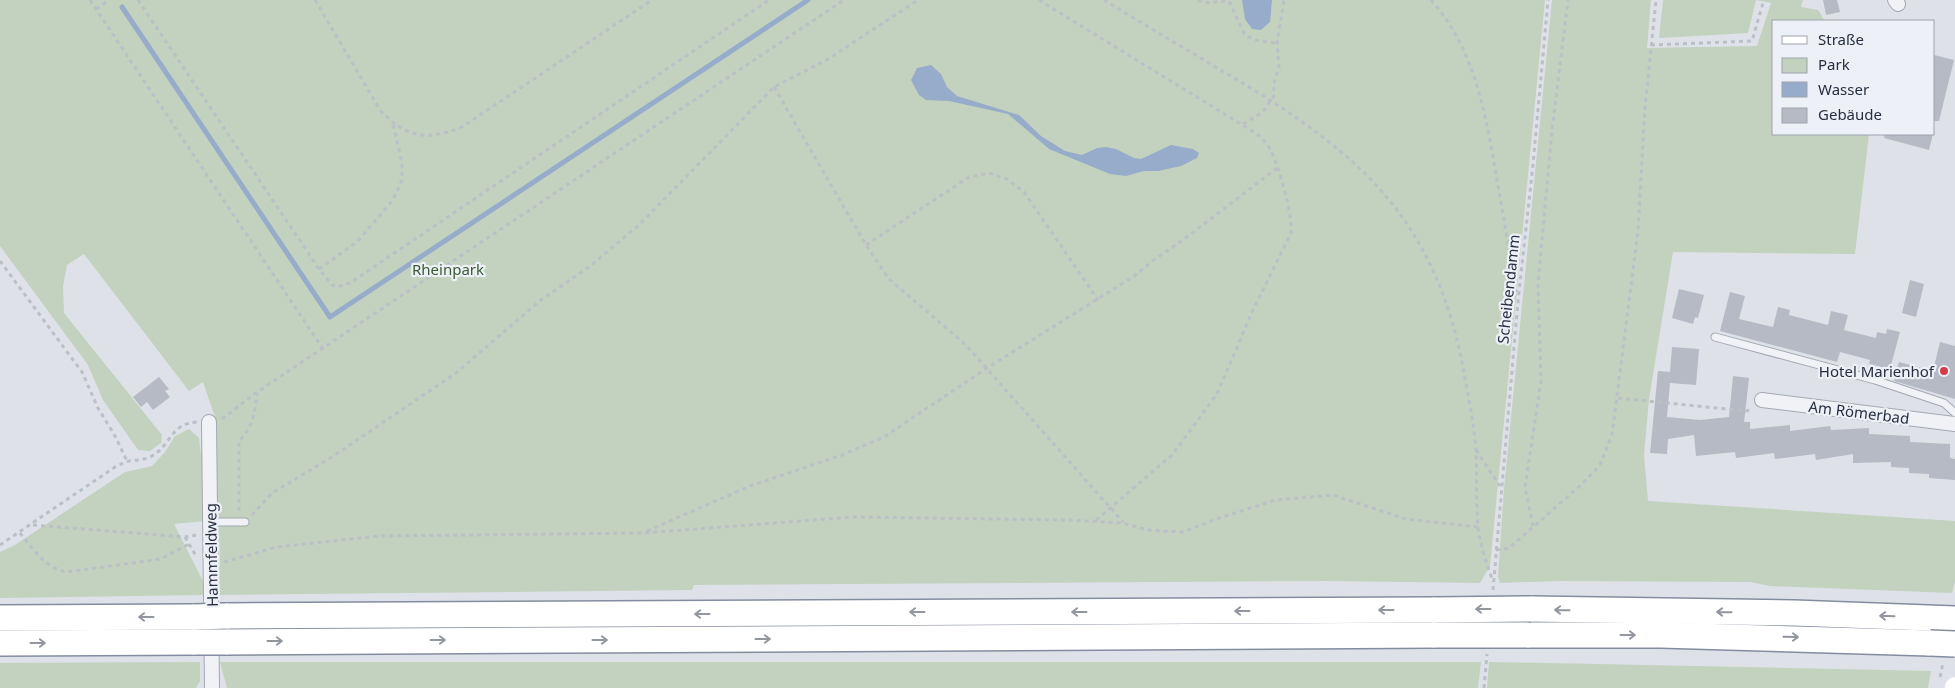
<svg xmlns="http://www.w3.org/2000/svg" width="1955" height="688" font-family="'Noto Sans',sans-serif">
<style>
.green{fill:#c2d2be}
.water{fill:#97acca}
.lines{fill:none;stroke-linecap:round;stroke-linejoin:round}
.stream{stroke:#97acca;stroke-width:5}
.building{fill:#b5bac5}
.service-casing{stroke:#a3a8b2;stroke-width:9}
.minor-casing{stroke:#a3a8b2;stroke-width:16}
.motorway-casing{stroke:#848d9f;stroke-width:28}
.path{stroke:#bbbfc6;stroke-width:3;stroke-dasharray:4 4;stroke-linecap:butt}
.service{stroke:#f0f2f6;stroke-width:7}
.minor{stroke:#f0f2f6;stroke-width:14}
.secondary{stroke:#fff;stroke-width:20}
.motorway{stroke:#fff;stroke-width:25}
.motorway-bridge-casing{stroke:#848d9f;stroke-width:28;stroke-linecap:butt}
.motorway-bridge{stroke:#fff;stroke-width:25}
.oneway{stroke:#92969f}
.poi-dot{fill:#d33d4a;stroke:#edf0f6;stroke-width:2}
.labels{text-anchor:middle;dominant-baseline:central;stroke-width:4.5;stroke-linejoin:round;paint-order:stroke}
.park-label{font-size:15px;fill:#385b33;stroke:#edf0f6}
.street-label{font-size:15px;fill:#262e3f;stroke:#edf0f6}
.poi-label{font-size:15px;fill:#262e3f;stroke:#edf0f6;text-anchor:end}
</style>
<rect width="100%" height="100%" fill="#dee1e8"/>
<g class="green">
<path d="M0,0H1545L1490,566L1480,583L1328,581L694,585L692,590L217,595L216,571L220,564L215,417L203,382L189,391L84,254L67,265L63,286L64,313L162,435L161,443L150,451L138,450L103,400L88,365L0,246Z"/>
<path d="M1552,0H1651L1647,48L1757,46L1771,3L1756,0L1748,33L1659,38L1663,0H1803L1801,7L1818,10L1825,21H1774V134H1869L1855,254L1673,252L1649,399L1644,455L1648,501L1955,521V581L1952,593L1770,586L1750,582L1557,581L1500,583L1498,577L1504,489Z"/>
<path d="M189,429L199,438L201,455H204L205,521L174,524L203,581V595L0,598V552L15,545L125,472L152,466L165,452L175,436Z"/>
<path d="M200,662V681L196,688H0V663Z"/>
<path d="M220,662H1481L1478,688H227Z"/>
<path d="M1489,662L1548,663L1931,671L1928,688H1487Z"/>
</g>
<g class="water">
<path d="M1242,0H1272L1270,22L1261,30L1252,29L1245,19Z"/>
<path d="M931,65L941,74L947,87L957,96L1019,115L1041,136L1065,151L1082,155L1097,148L1106,147L1116,149L1134,158L1141,159L1171,145L1193,149L1199,153L1197,158L1181,166L1158,171H1144L1126,176L1110,174L1049,149L1008,114L949,101L926,100L919,95L911,80L917,68Z"/>
</g>
<g class="lines">
<path class="stream" d="M122,7L330,317L808,0"/>
</g>
<g class="building">
<path d="M1823,0H1837L1840,12L1826,15Z"/>
<path d="M1934,55L1954,60L1939,121H1934Z"/>
<path d="M1885,134H1933L1929,150L1884,138Z"/>
<path d="M1910,280L1924,284L1916,317L1902,313Z"/>
<path d="M1679,289L1704,295L1698,318L1695,317L1693,324L1672,318Z"/>
<path d="M1730,292L1745,296L1739,319L1773,327L1778,307L1790,310L1789,315L1828,325L1831,311L1848,315L1844,330L1876,338L1877,332L1886,334L1887,329L1900,332L1890,369L1869,364L1870,360L1840,352L1837,362L1720,331Z"/>
<path d="M1940,342L1955,346V399L1894,381L1899,362L1933,371Z"/>
<path d="M1672,347L1699,349L1696,385L1670,383L1667,417L1700,420L1729,417L1733,376L1749,378L1744,422H1750V429L1790,425V431L1830,426L1831,430L1869,428V434L1910,436V442L1950,444V458L1955,459V480L1929,478V474L1909,473V468L1891,467V462L1853,463V454L1816,460L1815,454L1775,459L1774,453L1736,458L1735,452L1696,456L1694,435L1668,439L1667,454L1650,453L1658,371L1670,372Z"/>
<path d="M159,377L169,389L165,391L170,397L153,410L147,402L141,407L133,397Z"/>
</g>
<g class="lines">
<defs>
<g id="service">
<path d="M1715,337L1875,380L1944,403L1955,413"/>
<path d="M211,522H245"/>
</g>
<g id="minor">
<path d="M1895,0L1898,4"/>
<path d="M1762,400L1955,424"/>
<path d="M209,422L212,688"/>
</g>
<g id="motorway">
<path d="M1531,609L1794,613L1955,619"/>
<path d="M226,616L1435,610"/>
<path d="M0,618L195,617"/>
<path d="M1527,635H1661L1930,643"/>
<path d="M226,642L1435,635"/>
<path d="M0,643L195,642"/>
</g>
</defs>
<use href="#service" class="service-casing"/>
<use href="#minor" class="minor-casing"/>
<use href="#motorway" class="motorway-casing"/>
<g class="path">
<path d="M90,0L323,349"/>
<path d="M138,0L319,269L332,285L337,287L350,283L769,0"/>
<path d="M315,0L380,110C406,138 427,141 462,127L652,0"/>
<path d="M1039,0L1257,134C1261,138 1267,143 1270,149C1279,166 1293,215 1291,233L1253,310L1217,394L1172,455L1095,521"/>
<path d="M1104,0C1140,22 1177,44 1214,66C1280,105 1350,148 1397,210C1431,255 1451,307 1462,362C1467,391 1474,422 1476,451C1477,477 1476,502 1478,527C1480,546 1487,564 1493,582"/>
<path d="M1198,0C1208,6 1218,0 1229,1L1244,33C1252,42 1265,41 1277,43"/>
<path d="M1431,0C1476,50 1486,117 1497,180C1504,218 1510,257 1517,296"/>
<path d="M96,9L109,0"/>
<path d="M1651,45L1752,41L1763,3"/>
<path d="M774,87L866,245L889,279L966,345L1123,522"/>
<path d="M1243,124L1263,112L1275,94L1273,85L1279,68L1277,43L1284,0"/>
<path d="M866,245L969,177L989,173L1007,179L1024,192L1098,300"/>
<path d="M0,261L82,372L98,408L115,436L127,461"/>
<path d="M319,269L357,242L393,200L402,180V163L393,124"/>
<path d="M1618,398L1746,411L1753,409"/>
<path d="M222,419L257,392L844,0"/>
<path d="M1476,450L1500,486"/>
<path d="M239,511V441C253,427 255,412 257,393"/>
<path d="M252,515L272,493L332,457L456,373L542,299L589,267L639,225L774,87L828,59L918,0"/>
<path d="M33,525L185,537L196,535"/>
<path d="M1533,526L1525,487L1541,381L1538,284L1552,130L1568,0"/>
<path d="M647,531L750,486L842,455L884,437L987,368L1133,277L1155,259L1183,240L1277,168"/>
<path d="M20,533C33,549 45,568 67,572L161,559L189,544"/>
<path d="M185,537L196,556"/>
<path d="M0,545L115,467C120,465 124,462 129,461C137,460 145,460 152,456C171,445 171,423 197,422"/>
<path d="M1496,550L1509,548L1581,485L1600,465L1612,435L1638,231L1645,107L1656,0"/>
<path d="M224,562L277,547L379,536L644,533L853,517L1068,520L1123,523L1147,530L1183,532L1219,518L1276,500L1333,495L1406,519L1478,527"/>
<path d="M1493,590L1518,301L1533,165L1548,0"/>
<path d="M1940,677L1943,663"/>
<path d="M1484,688L1487,654"/>
</g>
<use href="#service" class="service"/>
<use href="#minor" class="minor"/>
<path class="secondary" d="M1955,688V687"/>
<use href="#motorway" class="motorway"/>
<defs>
<g id="motorway-bridge">
<path d="M1435,610L1531,609"/>
<path d="M195,617L226,616"/>
<path d="M1435,635H1527"/>
<path d="M195,642H226"/>
<path d="M1930,643L1955,644"/>
</g>
</defs>
<use href="#motorway-bridge" class="motorway-bridge-casing"/>
<use href="#motorway-bridge" class="motorway-bridge"/>
</g>
<defs><path id="oneway-shaft" d="M-6 0H5M1.5-3L5.5 0L1.5 3" fill="none" stroke-width="1.6" stroke-linecap="round" stroke-linejoin="round" transform="scale(1.25)"/></defs>
<g class="oneway">
<use href="#oneway-shaft" transform="translate(1483 609) rotate(180)"/>
<use href="#oneway-shaft" transform="translate(1386 610) rotate(180)"/>
<use href="#oneway-shaft" transform="translate(1562 610) rotate(-179)"/>
<use href="#oneway-shaft" transform="translate(1242 611) rotate(180)"/>
<use href="#oneway-shaft" transform="translate(917 612) rotate(180)"/>
<use href="#oneway-shaft" transform="translate(1079 612) rotate(180)"/>
<use href="#oneway-shaft" transform="translate(1724 612) rotate(-179)"/>
<use href="#oneway-shaft" transform="translate(702 614) rotate(180)"/>
<use href="#oneway-shaft" transform="translate(1887 616) rotate(-178)"/>
<use href="#oneway-shaft" transform="translate(146 617) rotate(180)"/>
<use href="#oneway-shaft" transform="translate(1628 635)"/>
<use href="#oneway-shaft" transform="translate(1791 637) rotate(1)"/>
<use href="#oneway-shaft" transform="translate(763 639)"/>
<use href="#oneway-shaft" transform="translate(438 640)"/>
<use href="#oneway-shaft" transform="translate(600 640)"/>
<use href="#oneway-shaft" transform="translate(275 641)"/>
<use href="#oneway-shaft" transform="translate(38 643)"/>
</g>
<circle class="poi-dot" cx="1944" cy="371" r="5"/>
<g class="labels">
<g class="park-label">
<text x="448" y="269">Rheinpark</text>
</g>
<g class="street-label">
<text transform="translate(1508 289) rotate(-84)">Scheibendamm</text>
<text transform="translate(1859 412) rotate(7)">Am Römerbad</text>
<text transform="translate(211 555) rotate(-91)">Hammfeldweg</text>
</g>
<g class="poi-label">
<text x="1934" y="371">Hotel Marienhof</text>
</g>
</g>
<rect x="1772" y="20" width="162" height="115" fill="#edf0f6" stroke="#9da2ad"/>
<rect x="1782" y="36" width="25" height="8" fill="#ffffff" stroke="#9da2ad"/>
<text x="1818" y="45" font-size="15" fill="#262e3f">Straße</text>
<rect x="1782" y="58" width="25" height="15" fill="#c2d2be" stroke="#9da2ad"/>
<text x="1818" y="70" font-size="15" fill="#262e3f">Park</text>
<rect x="1782" y="82" width="25" height="15" fill="#97acca" stroke="#9da2ad"/>
<text x="1818" y="95" font-size="15" fill="#262e3f">Wasser</text>
<rect x="1782" y="108" width="25" height="15" fill="#b5bac5" stroke="#9da2ad"/>
<text x="1818" y="120" font-size="15" fill="#262e3f">Gebäude</text>
</svg>
